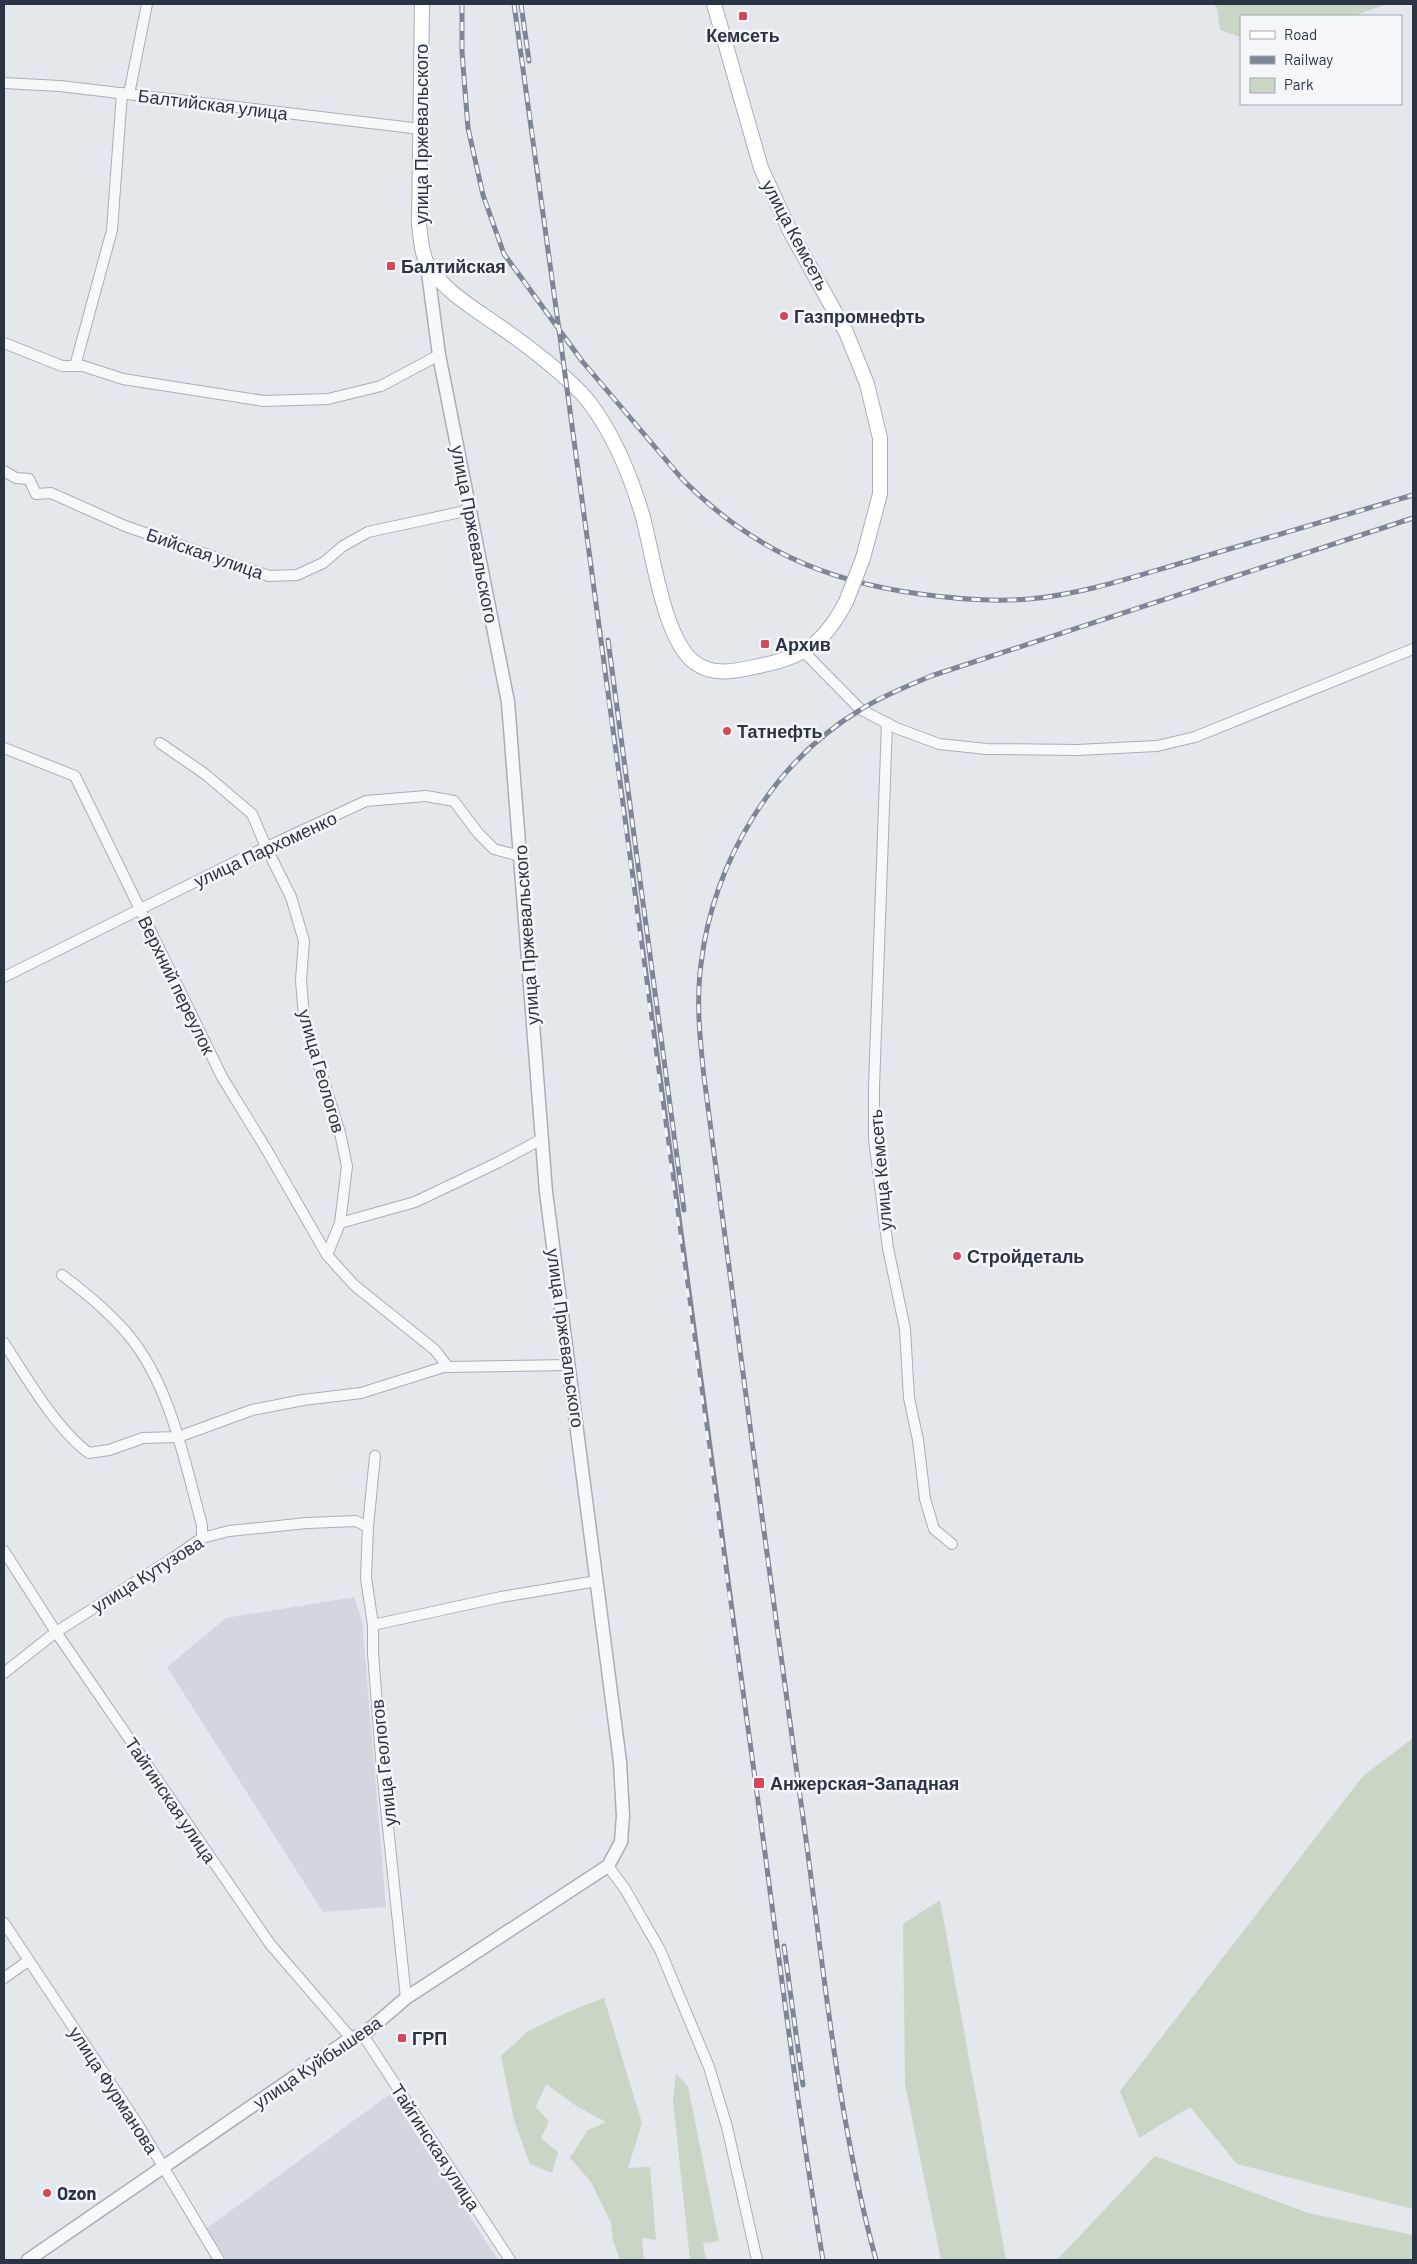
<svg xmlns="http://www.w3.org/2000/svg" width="1417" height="2264" font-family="Barlow,sans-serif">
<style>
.built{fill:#d2d6de}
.green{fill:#c9d6c5}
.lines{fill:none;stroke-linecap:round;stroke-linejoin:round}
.minor-casing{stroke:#a9aeb7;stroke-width:12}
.tertiary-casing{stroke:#a9aeb7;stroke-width:15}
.secondary-casing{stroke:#a9aeb7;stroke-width:16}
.minor{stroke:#f7f8fa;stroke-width:10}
.tertiary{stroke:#f7f8fa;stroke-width:12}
.secondary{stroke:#fff;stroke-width:14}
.rail-casing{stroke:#7d8696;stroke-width:5}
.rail{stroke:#f4f6f9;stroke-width:3;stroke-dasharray:9;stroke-linecap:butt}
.secondary-bridge-casing{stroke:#a9aeb7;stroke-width:16;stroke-linecap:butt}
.secondary-bridge{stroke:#fff;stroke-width:14}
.poi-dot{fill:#d1495b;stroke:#f4f6f9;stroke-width:2}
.labels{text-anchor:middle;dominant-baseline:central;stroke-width:5;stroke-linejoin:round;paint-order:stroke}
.poi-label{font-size:18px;font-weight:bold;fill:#2b3445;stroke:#f4f6f9;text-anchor:start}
.street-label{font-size:18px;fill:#2b3445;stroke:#f4f6f9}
</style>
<rect width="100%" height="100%" fill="#e4e7ec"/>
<g class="built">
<path d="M354,1597L362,1621L386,1907L323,1912L167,1667L226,1618Z"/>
<path d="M390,2094L498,2260H227L206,2229Z"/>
</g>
<g class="green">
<path d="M1213,4H1387L1353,16H1241V37L1220,30L1217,8Z"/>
<path d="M1413,1738V2209L1237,2164L1190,2107L1139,2138L1120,2091L1363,1776Z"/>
<path d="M940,1900L1006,2260H941L905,2084L903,1924Z"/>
<path d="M604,1998L642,2123L628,2168L650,2167L656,2240L642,2238L644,2260H620L613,2240L611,2223L591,2182L570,2158L588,2130L606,2122L575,2105L546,2084L536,2107L549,2122L541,2138L558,2152L552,2173L530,2164L514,2120L501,2056L528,2031L568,2012Z"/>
<path d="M676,2074L688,2086L719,2241L703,2243L706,2260H690L673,2101Z"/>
<path d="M1155,2156L1308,2213L1413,2235V2260H1057Z"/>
</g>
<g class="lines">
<defs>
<g id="minor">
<path d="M4,83L60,86L421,129"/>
<path d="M129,94L147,4"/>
<path d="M4,343L62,366H83L123,379L264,401L328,399L381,386L439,355"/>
<path d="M75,366L112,230L122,93"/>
<path d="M4,471L16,478L29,479L36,494L51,493L125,526L269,576L297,575L323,563L343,546L368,532L470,510"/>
<path d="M804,652L860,709L896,728L939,744L987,749L1077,750L1157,746L1195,737L1413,649"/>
<path d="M887,723L874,1087V1139L888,1248L905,1329L909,1398L918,1440L925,1499L934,1529L952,1544"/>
<path d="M160,743L205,774L252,814L266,847L291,897L304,941L301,980L304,1018L340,1133L347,1166L340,1223L327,1255"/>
<path d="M4,748L75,776L222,1077L265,1147L327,1255L354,1285L435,1350L448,1367L569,1365"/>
<path d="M4,977L241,859L366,801L426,796L454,801L478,833L494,849L520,856"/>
<path d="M340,1223L415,1202L499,1162L542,1139"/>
<path d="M62,1275C86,1293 111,1313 130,1337C171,1387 185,1464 202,1525V1538"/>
<path d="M4,1343C26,1377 57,1430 89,1453L109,1450L143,1438L178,1437L252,1410L303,1400L361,1393L447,1366"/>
<path d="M375,1456L368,1527L366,1578L373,1625V1653L382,1770L406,1998"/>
<path d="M4,1551L56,1632L270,1944L351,2038"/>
<path d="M373,1625L501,1597L597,1581"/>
<path d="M4,1673L56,1632L170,1560L202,1538L229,1531L307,1523L356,1521L368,1527"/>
<path d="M608,1866L625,1889L660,1950L709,2067L727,2127L757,2260"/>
<path d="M4,1923L137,2123L219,2260"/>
<path d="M4,1978L28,1961"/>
<path d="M363,2035L510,2260"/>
</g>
<path id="tertiary" d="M28,2260L351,2038L363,2035L406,1998L608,1866L621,1842L623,1816L620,1762L546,1192L508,702L439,355L427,265"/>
<g id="secondary">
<path d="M422,4L419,225C421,237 421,254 428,265C444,291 472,307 496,324C523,342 569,377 589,402C614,435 630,474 642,514C653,552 663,638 694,662C714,678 741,670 763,665C807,656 825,641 846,602"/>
<path d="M714,4L761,168L790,231L846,332L867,384L880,438V494L863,558"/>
</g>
</defs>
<use href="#minor" class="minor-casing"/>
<use href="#tertiary" class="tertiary-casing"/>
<use href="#secondary" class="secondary-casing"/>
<use href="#minor" class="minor"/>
<use href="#tertiary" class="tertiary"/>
<use href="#secondary" class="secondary"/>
<defs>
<g id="rail">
<path d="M462,4V52L468,128L483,195L504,254L582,361L683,480C752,549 824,581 920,594C956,599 993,602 1029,599C1085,594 1139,575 1192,560C1266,538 1340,517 1413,495"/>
<path d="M514,4C595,578 666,1153 748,1728C773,1905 793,2083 823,2260"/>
<path d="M521,4L529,61"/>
<path d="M608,640L684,1210"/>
<path d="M784,1946L803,2085"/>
<path d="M876,2260C836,2113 823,1960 802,1810C768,1566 736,1321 704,1077C700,1040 696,1002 701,964C713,863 772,763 860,710C882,696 907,686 931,676L1413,518"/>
</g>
</defs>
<use href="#rail" class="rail-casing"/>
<use href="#rail" class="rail"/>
<defs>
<path id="secondary-bridge" d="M846,602L863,558"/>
</defs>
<use href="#secondary-bridge" class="secondary-bridge-casing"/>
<use href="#secondary-bridge" class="secondary-bridge"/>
</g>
<g class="poi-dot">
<rect x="738" y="11" width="10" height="10" rx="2.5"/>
<rect x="386" y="261" width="10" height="10" rx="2.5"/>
<circle cx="784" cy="316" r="5"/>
<rect x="760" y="639" width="10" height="10" rx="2.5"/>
<circle cx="727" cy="731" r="5"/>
<circle cx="957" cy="1256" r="5"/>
<rect x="753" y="1777" width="12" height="12" rx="2.5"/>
<rect x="397" y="2033" width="10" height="10" rx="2.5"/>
<circle cx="47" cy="2193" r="5"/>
</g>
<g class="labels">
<g class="poi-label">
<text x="743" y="35" text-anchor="middle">Кемсеть</text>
<text x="401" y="266">Балтийская</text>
<text x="794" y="316">Газпромнефть</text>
<text x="775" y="644">Архив</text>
<text x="737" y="731">Татнефть</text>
<text x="967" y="1256">Стройдеталь</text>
<text x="770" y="1783">Анжерская-Западная</text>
<text x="412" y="2038">ГРП</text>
<text x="57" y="2193">Ozon</text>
</g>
<g class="street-label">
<text transform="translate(213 104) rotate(7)">Балтийская улица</text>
<text transform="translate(421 134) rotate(-90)">улица Пржевальского</text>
<text transform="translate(796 235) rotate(62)">улица Кемсеть</text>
<text transform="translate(475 534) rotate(79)">улица Пржевальского</text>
<text transform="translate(205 553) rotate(19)">Бийская улица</text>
<text transform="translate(265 849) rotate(-25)">улица Пархоменко</text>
<text transform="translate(526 935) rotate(-94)">улица Пржевальского</text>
<text transform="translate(177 985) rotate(64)">Верхний переулок</text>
<text transform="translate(322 1071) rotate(74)">улица Геологов</text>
<text transform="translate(880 1170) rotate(-95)">улица Кемсеть</text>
<text transform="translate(566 1338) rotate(82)">улица Пржевальского</text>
<text transform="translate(147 1574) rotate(-32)">улица Кутузова</text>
<text transform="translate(383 1763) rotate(-96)">улица Геологов</text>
<text transform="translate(171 1800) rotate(56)">Тайгинская улица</text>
<text transform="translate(317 2062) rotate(-34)">улица Куйбышева</text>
<text transform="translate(114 2090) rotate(57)">улица Фурманова</text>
<text transform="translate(436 2147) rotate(57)">Тайгинская улица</text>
</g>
</g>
<rect width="1417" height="2264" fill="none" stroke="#2b3445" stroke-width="10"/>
<rect x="1240" y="15" width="162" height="90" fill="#f4f6f9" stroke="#a4a8b1"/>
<rect x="1250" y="31" width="25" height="8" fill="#ffffff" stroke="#a4a8b1"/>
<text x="1284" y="40" font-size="15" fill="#2b3445">Road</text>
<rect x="1250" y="56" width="25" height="8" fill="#7d8696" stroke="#a4a8b1"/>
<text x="1284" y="65" font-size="15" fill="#2b3445">Railway</text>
<rect x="1250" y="78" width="25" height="15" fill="#c9d6c5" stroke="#a4a8b1"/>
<text x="1284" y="90" font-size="15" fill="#2b3445">Park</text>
</svg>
